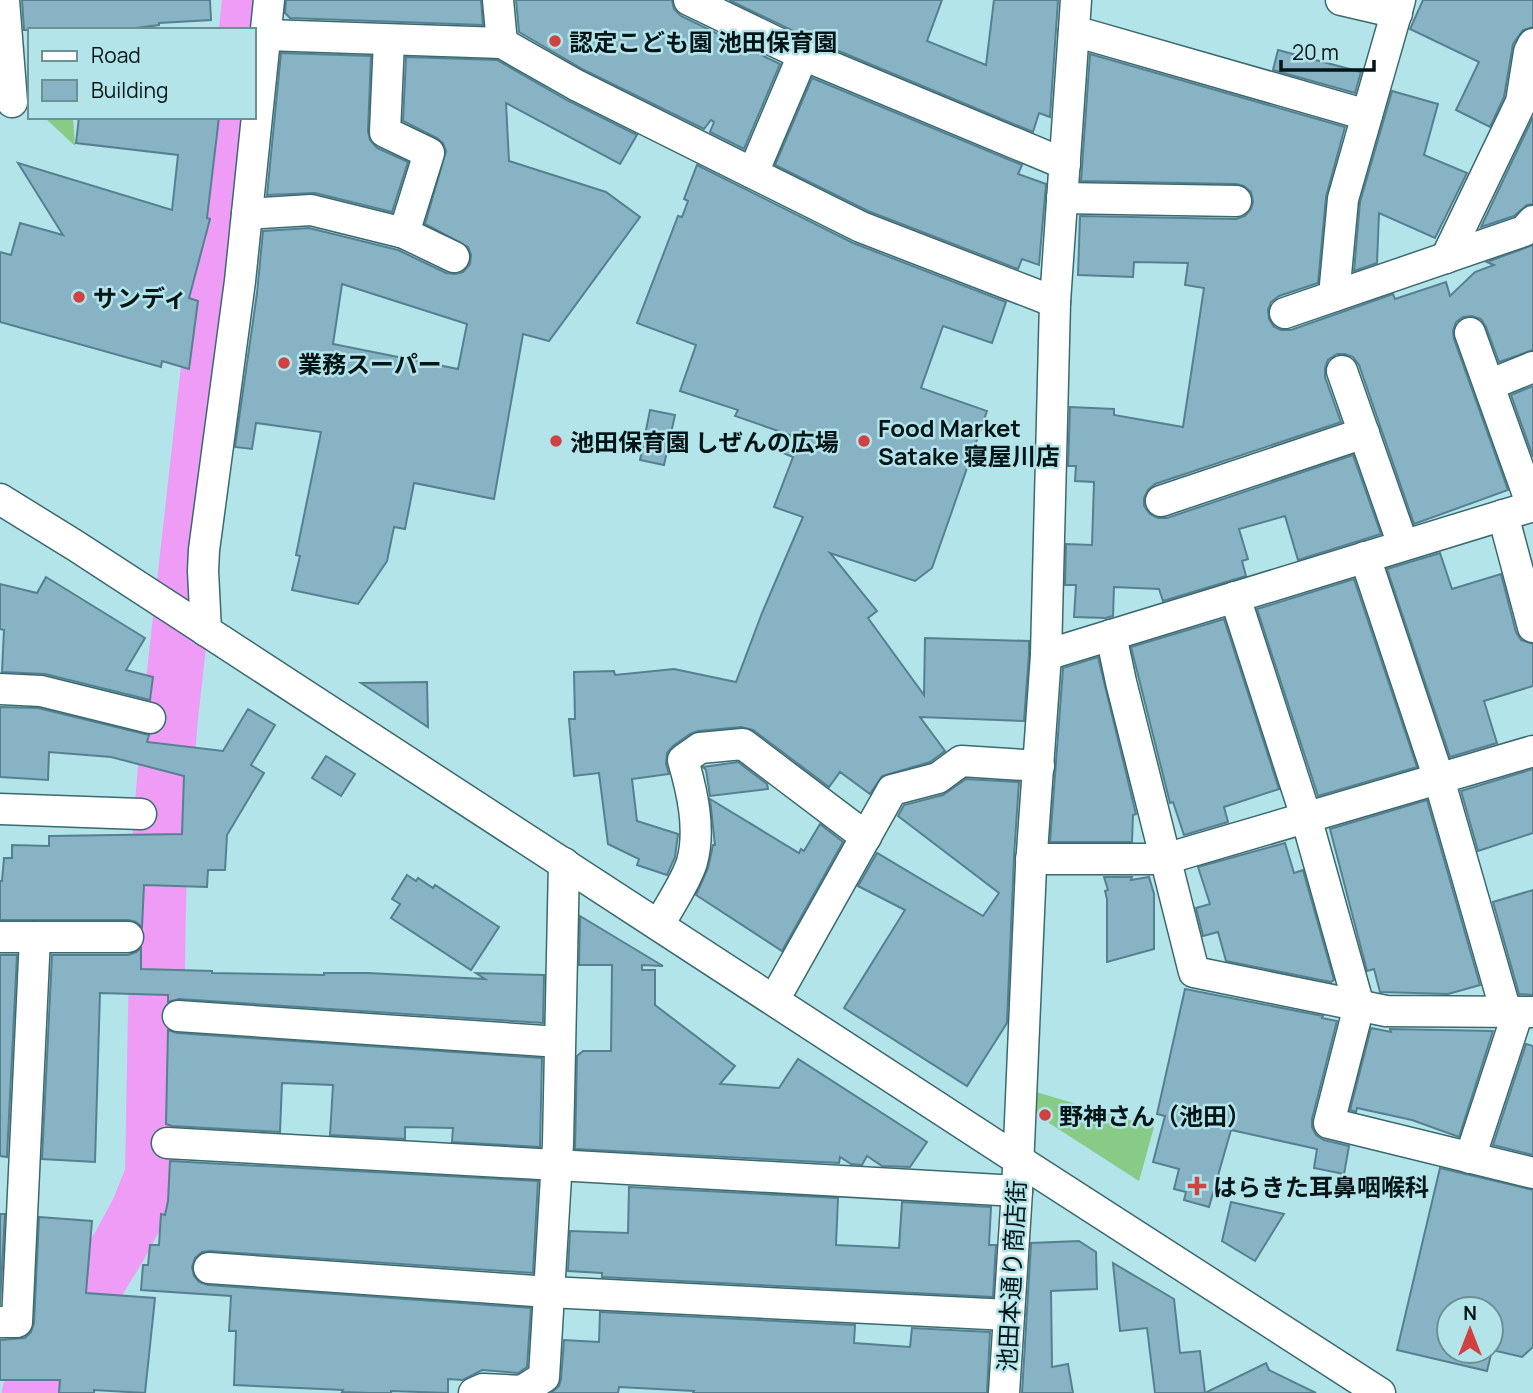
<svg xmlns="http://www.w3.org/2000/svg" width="1533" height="1393" font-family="Manrope,'Noto Sans JP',sans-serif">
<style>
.green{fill:#87cb87}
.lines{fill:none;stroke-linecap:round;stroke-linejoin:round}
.river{stroke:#ef9cf6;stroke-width:56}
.building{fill:#88b3c4;stroke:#568090;stroke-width:2;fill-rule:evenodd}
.minor-casing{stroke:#3a696e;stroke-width:33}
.minor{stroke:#fff;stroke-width:30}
.poi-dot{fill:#d04142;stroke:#b2e4ea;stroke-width:2.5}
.labels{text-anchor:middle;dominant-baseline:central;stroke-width:5;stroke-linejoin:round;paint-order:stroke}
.poi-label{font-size:24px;font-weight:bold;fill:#021416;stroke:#b2e4ea;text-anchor:start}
.street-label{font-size:24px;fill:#021416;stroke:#b2e4ea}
</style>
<rect width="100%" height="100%" fill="#b2e4ea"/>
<g class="green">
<path d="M44,117H73L75,146Z"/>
<path d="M1036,1092L1154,1127L1139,1181L1035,1114Z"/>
</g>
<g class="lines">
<g class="river">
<path d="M247,30L250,0"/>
<path d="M30,1393L120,1245L139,1210L153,1175L159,854L170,717L237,117"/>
</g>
</g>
<g class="building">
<path d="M22,0H210L211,20L159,23V25L121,30H24Z"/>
<path d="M286,0H481L483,25L290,18L285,13Z"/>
<path d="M516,0H672L674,9L681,16L780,64L744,149L710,132L714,122L711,120L704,129L584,70L519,32Z"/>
<path d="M729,0H942L927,41L986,65L994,0H1058L1050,117L1039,113L1033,132L810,39Z"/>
<path d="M1423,0H1533V27L1523,30L1513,44L1504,97L1490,127L1456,110L1479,62L1410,29Z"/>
<path d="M1278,50L1361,72L1355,93L1273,70Z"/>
<path d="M281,53L371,56L368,131L370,140L377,148L408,162L392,212L315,193L267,195Z"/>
<path d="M1090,54L1345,127L1326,197L1318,283L1279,296L1271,302L1268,310L1269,319L1274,327L1281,330H1291L1393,294L1395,299L1446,282L1450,296L1475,272L1494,265L1487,262L1533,245V350L1499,362L1486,327L1481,319L1472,316L1463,317L1456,322L1453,331L1454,339L1508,490L1414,524L1359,365L1353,357L1345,354H1337L1328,360L1325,368V377L1341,422L1155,484L1148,490L1144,498V506L1150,514L1158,518H1167L1353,455L1381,534L1298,560L1285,516L1239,529L1248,559L1242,561L1246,576L1163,601L1159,589L1114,587L1113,616L1106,618L1074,617L1076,585H1065L1066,544L1092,545L1094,482L1075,481L1076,466H1068L1070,407L1114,409V415L1183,427L1204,288L1185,285L1188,263L1134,262L1133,277L1078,275L1080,216L1236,219L1245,216L1251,209L1253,202L1251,192L1244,186L1236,184L1081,181Z"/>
<path d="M406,57L497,60L567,100L637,135L620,164L506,103L509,161L606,192L640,217L549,341L523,334L494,499L414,483L405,529L394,527L387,561L358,604L292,590L300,556L296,555L321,432L256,423L252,449L235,447L257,293L263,231L309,228L398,250L446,273L455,274L463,272L470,264L471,255L468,247L425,224L446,151L443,143L437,138L403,121ZM342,284L467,324L458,369L333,344Z"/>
<path d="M812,78L1022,165L1018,174L1046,184L1039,265L1022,259L1018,269L868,211L775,165Z"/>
<path d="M1392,91L1438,104L1424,155L1467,173L1435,238L1379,213L1377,263L1354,271L1360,202Z"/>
<path d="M79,117H219L207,218L210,219L189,298L198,301L189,369L162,361L161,367L0,322V252L11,255L20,223L63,235L18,163L172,210L178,155L76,143Z"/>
<path d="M1533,117V204L1527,205L1514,216L1481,227Z"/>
<path d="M697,165L853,243L1006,302L992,343L943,326L921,388L987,411L932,568L915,581L830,553L877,611L868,618L924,695L925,638L1029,641V654L1024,721L920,717L945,751L930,762L882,776L870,794L840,772L829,787L753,730L741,727L698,731L690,734L673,746L667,753L666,764L669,774L632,779L637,821L678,834L675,857L667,875L637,865L639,859L608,844L599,773L574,776L569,719H575L574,672L614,671L615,675L674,669L736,682L762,613L803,517L774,507L793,457L783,453L790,435L735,416L738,410L680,391L696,345L637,323L678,216L682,217L688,201L684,199Z"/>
<path d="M1533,386V457L1511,395Z"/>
<path d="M650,410L675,415L664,465L640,460Z"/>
<path d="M1440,553L1452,589L1501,574L1516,632L1521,640L1533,644V686L1484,701L1497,743L1450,757L1387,569Z"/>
<path d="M46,577L145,638L126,670L153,677L150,700L45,674L2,672L4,630L0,629V584L37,593Z"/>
<path d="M1354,579L1417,767L1318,796L1257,609Z"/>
<path d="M1224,619L1279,789L1224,807L1228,822L1184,835L1173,802L1170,803L1131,647Z"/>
<path d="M1098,657L1136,814L1133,815L1132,842H1050L1063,668Z"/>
<path d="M427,682L428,727L361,683Z"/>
<path d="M0,707L38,708L149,735L147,742L223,751L248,709L275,725L251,765L264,773L227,835L225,870H208L207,887L144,885L142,927L136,922L128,920H0V881H2L4,858H12V845L49,846V836L182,834L184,776L111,757L49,752L48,780L0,777Z"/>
<path d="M326,756L355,774L341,796L312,778Z"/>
<path d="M738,762L767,784L768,789L710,796L706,770L703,767Z"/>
<path d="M1533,769V833L1478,851L1461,791Z"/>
<path d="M966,779L1019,782L1014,856L1007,1023L967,1086L844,1008L905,910L858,886L877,853L983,916L999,893L898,816L904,805L943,795Z"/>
<path d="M710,799L799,853L801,849L804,851L820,824L843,842L782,951L696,895L708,868L713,845H715Z"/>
<path d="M1427,800L1480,985L1448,994L1380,992L1374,969L1367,971L1330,829Z"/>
<path d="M1285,843L1294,873L1303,870L1334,980L1331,982L1226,961L1218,932L1203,936L1196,908L1210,904L1198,867Z"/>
<path d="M407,875L416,881L418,878L433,888L435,885L499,927L471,970L391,918L400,904L392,899Z"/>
<path d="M1104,877H1132L1131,880L1149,877L1154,894V949L1107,962V899L1105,891L1108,890Z"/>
<path d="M1533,890V995L1519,994L1493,902Z"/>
<path d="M580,916L663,966L642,965V970H655V1005L735,1066L720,1084L779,1088L798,1059L927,1142L910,1167L882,1166L867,1156L862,1165L851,1164L840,1157L839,1163L575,1149L577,1056L583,1051H611L612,965H579Z"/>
<path d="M141,948V969L212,971V973L324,975V973H368L485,979L476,973L544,975L543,1023L179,999L168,1002V995L100,993L95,1162L42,1159L52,955H128L136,952Z"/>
<path d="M0,955H17L7,1157L0,1156Z"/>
<path d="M1185,989L1323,1016L1322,1018L1337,1021L1312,1119V1127L1316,1135L1324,1140L1349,1146L1344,1174L1314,1168L1317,1149L1231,1130L1209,1207L1184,1200L1186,1192L1174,1189L1179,1169L1153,1162L1165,1116L1157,1114Z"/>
<path d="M1371,1028L1391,1032L1390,1029L1493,1031L1459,1137L1412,1120L1357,1108L1356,1112L1350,1110Z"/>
<path d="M168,1030L177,1033L542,1058L540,1147L452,1142L453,1128L405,1127V1139L330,1135L333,1085L282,1083L280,1132L172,1126L166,1124Z"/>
<path d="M1526,1044L1533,1046V1155L1493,1145Z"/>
<path d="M170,1161L538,1181L533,1273L210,1251L202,1252L195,1258L192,1267L194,1276L199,1282L208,1285L531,1308L527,1367L518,1373L482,1370L463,1380L448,1379V1393L391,1391V1393H369L342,1392L343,1390L234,1385L236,1331H229L231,1296L141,1290L143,1265H148L150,1245H159L161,1214L165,1215L168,1201Z"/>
<path d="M1440,1168L1533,1190V1347L1522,1357L1492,1350L1487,1371L1397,1350ZM1449,1309H1491V1351H1449Z"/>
<path d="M629,1187L838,1198L836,1245L899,1248L902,1202L991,1207L989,1245H996L993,1297L602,1277V1273L568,1271L570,1231L628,1233Z"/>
<path d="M1231,1202L1284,1214L1255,1261L1222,1241Z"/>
<path d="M0,1214H5L0,1305Z"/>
<path d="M39,1217L92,1221L86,1293L155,1298L145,1393L94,1390V1393H59L60,1380H0V1340L25,1338L31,1332L34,1323Z"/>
<path d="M1079,1241L1096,1252L1097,1289L1051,1291L1052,1367L1068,1364L1073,1393H1022L1031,1243Z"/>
<path d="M1113,1263L1174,1299L1180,1353L1200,1351L1205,1393L1266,1363L1269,1370L1316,1393H1155L1147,1328L1120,1331Z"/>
<path d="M600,1312L855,1325L854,1343L910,1347L912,1328L990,1332L987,1393H693L694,1391L619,1387L618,1393H551L559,1386L561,1379L564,1340L599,1342Z"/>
</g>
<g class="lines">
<defs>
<g id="minor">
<path d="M4,0L12,102"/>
<path d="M689,0L803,55L1065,164"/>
<path d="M1341,0L1397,13"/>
<path d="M1074,31L1367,115"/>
<path d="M266,35L502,43L498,0"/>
<path d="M389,40L385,132L429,153L404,233"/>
<path d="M502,43L576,85L861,227L1055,302"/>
<path d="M753,173L803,55"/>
<path d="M1062,198L1236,201"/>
<path d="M247,214L311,210L404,233L454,257"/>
<path d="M1446,258L1521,102L1529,52L1533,44"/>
<path d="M1334,296L1343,199L1400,0"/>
<path d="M1285,313L1524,231L1533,221"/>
<path d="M1470,333L1532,506"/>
<path d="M1342,371L1403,545"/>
<path d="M1489,385L1533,367"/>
<path d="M0,499L76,546L1017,1159L1380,1393"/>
<path d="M1161,501L1364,433"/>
<path d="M1503,515L1533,627"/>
<path d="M1365,557L1439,779L1506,1012"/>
<path d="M1235,597L1306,817L1359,1006L1329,1123L1533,1173"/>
<path d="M206,631L203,571L204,550L240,281L269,0"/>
<path d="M1111,635L1121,682L1194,972L1386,1011L1533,1012"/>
<path d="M1046,655L1533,506"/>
<path d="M0,689L41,691L150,718"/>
<path d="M0,809L141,814"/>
<path d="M1031,859H1165L1533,751"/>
<path d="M659,925C669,906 686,882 692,862C701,829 692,791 683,760L700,748L743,744L866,837"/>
<path d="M0,937H128"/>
<path d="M774,1000L892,790L938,778L961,761L1039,766"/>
<path d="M178,1016L559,1042"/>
<path d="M167,1143L1017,1191"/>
<path d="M1470,1158L1518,1012"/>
<path d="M209,1268L549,1292L1009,1315"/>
<path d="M0,1322H17L35,937"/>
<path d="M474,1393L483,1389L522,1391L544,1377L558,1143L564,863"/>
<path d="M1004,1393L1017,1191L1031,866L1046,655L1055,302L1076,0"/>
</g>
</defs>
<use href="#minor" class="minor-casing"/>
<use href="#minor" class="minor"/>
</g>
<g class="poi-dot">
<circle cx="555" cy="41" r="7"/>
<circle cx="79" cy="297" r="7"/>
<circle cx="284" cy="363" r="7"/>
<circle cx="556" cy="441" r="7"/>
<circle cx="864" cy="441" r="7"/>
<circle cx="1045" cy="1115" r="7"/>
<path d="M1193.5 1175.5h7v7h7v7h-7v7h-7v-7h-7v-7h7z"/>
</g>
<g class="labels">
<g class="poi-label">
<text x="569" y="41">認定こども園 池田保育園</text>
<text x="93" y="297">サンディ</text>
<text x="298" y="363">業務スーパー</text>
<text x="878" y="427">Food Market<tspan x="878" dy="28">Satake 寝屋川店</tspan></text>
<text x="570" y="441">池田保育園 しぜんの広場</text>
<text x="1059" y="1115">野神さん（池田）</text>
<text x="1213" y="1186">はらきた耳鼻咽喉科</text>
</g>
<g class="street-label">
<text transform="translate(1011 1276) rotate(-87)">池田本通り商店街</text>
</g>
</g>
<rect x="28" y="28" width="228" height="91" fill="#b2e4ea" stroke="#6c9195" stroke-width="2"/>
<rect x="42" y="51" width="35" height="10" fill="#ffffff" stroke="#6c9195" stroke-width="2"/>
<text x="91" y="63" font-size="21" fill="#021416">Road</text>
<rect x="42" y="80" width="35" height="21" fill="#88b3c4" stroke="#6c9195" stroke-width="2"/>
<text x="91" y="98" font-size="21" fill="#021416">Building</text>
<g transform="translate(1470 1330)"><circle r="33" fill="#b2e4ea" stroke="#6c9195" stroke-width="2"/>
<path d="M0-5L12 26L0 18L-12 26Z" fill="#d04142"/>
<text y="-10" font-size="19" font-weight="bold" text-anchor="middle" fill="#021416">N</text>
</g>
<path d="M1281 60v10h93v-10" fill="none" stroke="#021416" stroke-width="3.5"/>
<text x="1292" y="60" font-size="21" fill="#021416" stroke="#b2e4ea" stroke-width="5" paint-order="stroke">20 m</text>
</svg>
